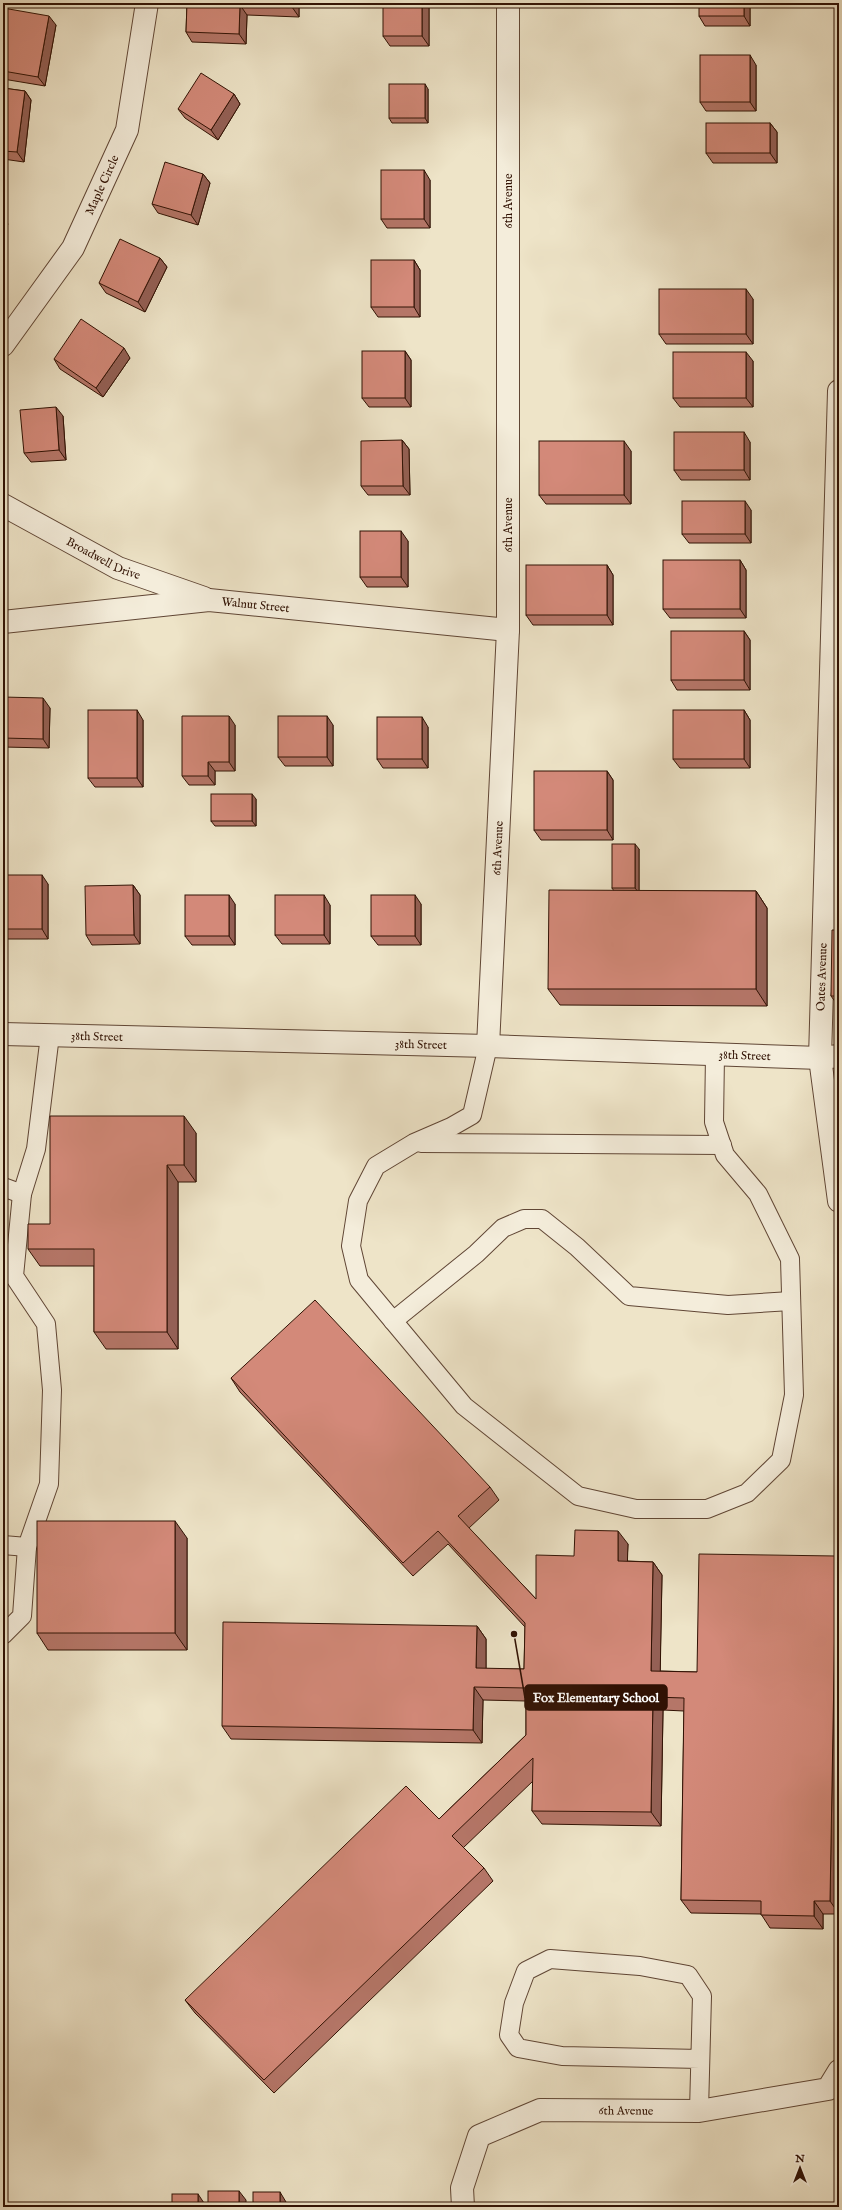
<svg xmlns="http://www.w3.org/2000/svg" width="842" height="2210" font-family="'IM FELL English',serif">
<style>
.lines{fill:none;stroke-linecap:round;stroke-linejoin:round}
.lane-casing{stroke:#604635;stroke-width:20}
.street-casing{stroke:#604635;stroke-width:24}
.lane{stroke:#f4eddb;stroke-width:18}
.street{stroke:#f4eddb;stroke-width:22}
.wall{fill:#b57668;stroke:#311204}
.shaded-wall{fill:#946055;stroke:#311204}
.building{fill:#d38979;stroke:#311204}
.labels{text-anchor:middle;dominant-baseline:central;stroke-width:3;stroke-linejoin:round;paint-order:stroke}
.street-label{font-size:12px;fill:#311204;stroke:#f4eddb}
.leader{fill:none;stroke:#311204;stroke-width:1.5}
.callout-dot{fill:#311204;stroke:#f4eddb;stroke-width:1.5}
.callout{fill:#311204;stroke:#311204;stroke-width:1.5}
.callout-label{font-size:13px;text-anchor:middle;font-weight:bold;fill:#fff}
</style>
<rect width="100%" height="100%" fill="#eee4c8"/>
<filter id="stains"><feTurbulence type="fractalNoise" baseFrequency=".005" numOctaves="4"/><feColorMatrix values="0 0 0 0 .2 0 0 0 0 .09 0 0 0 0 .02 0 0 0 .5 -.17"/></filter>
<radialGradient id="worn" r=".72"><stop offset=".6" stop-color="#630" stop-opacity="0"/><stop offset="1" stop-color="#630" stop-opacity=".3"/></radialGradient>
<g class="lines">
<defs>
<g id="lane">
<path d="M488,1046L472,1115L451,1127L414,1143L376,1166L358,1201L351,1246L359,1280L464,1406L578,1496L636,1509H707L747,1493L781,1460L794,1395L790,1259L758,1194L725,1155L714,1122L715,1055"/>
<path d="M421,1143L722,1145"/>
<path d="M3,1187L22,1194"/>
<path d="M393,1321L476,1254L503,1228L524,1219H542L577,1247L629,1296L728,1305L791,1301"/>
<path d="M3,1545L27,1547L49,1484L52,1390L46,1324L14,1276L22,1194L36,1149L50,1035"/>
<path d="M3,1635L22,1616L27,1547"/>
<path d="M699,2111L702,1996L688,1975L640,1966L550,1959L526,1971L514,2003L509,2035L518,2048L562,2056L700,2059"/>
</g>
<g id="street">
<path id="s1" d="M3,345L73,248L127,130L147,3"/>
<path d="M839,391L820,1058L839,1201"/>
<path id="s2" d="M3,505L118,568L204,598"/>
<path id="s3" d="M3,622L209,600L508,630"/>
<path id="s4" d="M3,1034L488,1046L820,1058L839,1056"/>
<path id="s5" d="M488,1046L508,630V3"/>
<path id="s6" d="M463,2207L462,2188L479,2136L540,2110L699,2111L828,2089L839,2071"/>
</g>
</defs>
<use href="#lane" class="lane-casing"/>
<use href="#street" class="street-casing"/>
<use href="#lane" class="lane"/>
<use href="#street" class="street"/>
</g>
<g class="wall">
<path d="M187,3H299V17L247,15L246,44L192,42L186,32Z"/>
<path d="M429,3V46H390L383,36Z"/>
<path d="M750,3V26H705L699,16Z"/>
<path d="M3,8L56,25L45,86L3,79Z"/>
<path d="M756,65V111H706L700,102Z"/>
<path d="M3,88L25,91L31,100L24,162L3,159Z"/>
<path d="M428,89V123H392L389,118Z"/>
<path d="M234,94L240,104L218,140L185,118L178,109Z"/>
<path d="M770,123L777,132V163H713L706,153Z"/>
<path d="M203,174L210,183L198,225L158,213L152,204Z"/>
<path d="M430,180V228H387L381,219Z"/>
<path d="M160,258L167,267L145,312L106,293L99,283Z"/>
<path d="M414,260L420,270V317H378L371,307Z"/>
<path d="M753,299V344H666L659,334Z"/>
<path d="M405,351L411,360V407H369L362,398Z"/>
<path d="M130,358L103,397L60,369L54,359Z"/>
<path d="M753,361V407H680L673,398Z"/>
<path d="M63,416L66,460L31,462L24,453Z"/>
<path d="M402,440L409,449L410,495H368L361,486Z"/>
<path d="M750,442V480H681L674,470Z"/>
<path d="M631,451V504H546L539,495Z"/>
<path d="M751,510V543H689L682,534Z"/>
<path d="M408,541V587H367L360,577Z"/>
<path d="M740,560L746,570V618H670L663,609Z"/>
<path d="M607,565L613,575V625H533L526,615Z"/>
<path d="M744,631L750,640V690H677L671,680Z"/>
<path d="M3,697L50,708L49,748L3,747Z"/>
<path d="M744,710L750,720V768H680L673,759Z"/>
<path d="M143,720V787H95L88,778Z"/>
<path d="M235,725V771H215V785H189L182,776Z"/>
<path d="M333,725V766H285L278,757Z"/>
<path d="M428,727V768H383L377,759Z"/>
<path d="M607,771L613,780V840H541L534,830Z"/>
<path d="M256,799V826H215L211,821Z"/>
<path d="M639,849V891H756L767,908V1006L560,1005L548,989L614,891L612,888Z"/>
<path d="M3,875L48,884V939H3Z"/>
<path d="M133,885L140,895V944L92,945L86,935Z"/>
<path d="M235,904V945H192L185,936Z"/>
<path d="M421,904V945H378L371,936Z"/>
<path d="M330,905V944H282L275,935Z"/>
<path d="M839,930V1007L831,996Z"/>
<path d="M196,1133V1182H178V1349H106L94,1332V1266H40L28,1249L50,1224Z"/>
<path d="M231,1378L490,1487L499,1500L469,1528L536,1599L574,1556L628,1544L627,1561L653,1562L662,1575L660,1671L697,1672L836,1556L839,1561V1914H823V1929L770,1928L761,1914L691,1913L681,1900L684,1711L663,1710L661,1826L542,1824L532,1811L533,1781L463,1848L484,1868L493,1881L274,2093L195,2013L185,2000L439,1819L526,1735V1701L483,1700L482,1743L231,1739L222,1726L477,1626L486,1639V1669H524L525,1627L448,1544L413,1576L240,1392Z"/>
<path d="M187,1538V1650H48L37,1633Z"/>
</g>
<g class="shaded-wall">
<path d="M293,3H299V17L292,7Z"/>
<path d="M422,3H429V46L422,36Z"/>
<path d="M744,3H750V26L744,16Z"/>
<path d="M240,5L247,15L246,44L239,34Z"/>
<path d="M49,16L56,25L45,86L38,77Z"/>
<path d="M750,55L756,65V111L750,102Z"/>
<path d="M425,84L428,89V123L425,118Z"/>
<path d="M25,91L31,100L24,162L17,152Z"/>
<path d="M234,94L240,104L218,140L211,130Z"/>
<path d="M770,123L777,132V163L770,153Z"/>
<path d="M424,170L430,180V228L424,219Z"/>
<path d="M203,174L210,183L198,225L191,215Z"/>
<path d="M3,217L8,224L3,233Z"/>
<path d="M160,258L167,267L145,312L138,302Z"/>
<path d="M414,260L420,270V317L414,307Z"/>
<path d="M746,289L753,299V344L746,334Z"/>
<path d="M124,348L130,358L103,397L96,388Z"/>
<path d="M405,351L411,360V407L405,398Z"/>
<path d="M746,352L753,361V407L746,398Z"/>
<path d="M56,407L63,416L66,460L59,450Z"/>
<path d="M744,432L750,442V480L744,470Z"/>
<path d="M402,440L409,449L410,495L403,486Z"/>
<path d="M624,441L631,451V504L624,495Z"/>
<path d="M745,501L751,510V543L745,534Z"/>
<path d="M401,531L408,541V587L401,577Z"/>
<path d="M740,560L746,570V618L740,609Z"/>
<path d="M607,565L613,575V625L607,615Z"/>
<path d="M744,631L750,640V690L744,680Z"/>
<path d="M43,698L50,708L49,748L43,739Z"/>
<path d="M137,710L143,720V787L137,778Z"/>
<path d="M744,710L750,720V768L744,759Z"/>
<path d="M229,716L235,725V771L229,762Z"/>
<path d="M327,716L333,725V766L327,757Z"/>
<path d="M422,717L428,727V768L422,759Z"/>
<path d="M208,762L215,771V785L208,776Z"/>
<path d="M607,771L613,780V840L607,830Z"/>
<path d="M252,794L256,799V826L252,821Z"/>
<path d="M635,844L639,849V893L635,888Z"/>
<path d="M42,875L48,884V939L42,929Z"/>
<path d="M133,885L140,895V944L134,935Z"/>
<path d="M756,891L767,908V1006L756,989Z"/>
<path d="M229,895L235,904V945L229,936Z"/>
<path d="M324,895L330,905V944L324,935Z"/>
<path d="M415,895L421,904V945L415,936Z"/>
<path d="M184,1116L196,1133V1182L184,1165Z"/>
<path d="M167,1165L178,1182V1349L167,1332Z"/>
<path d="M175,1521L187,1538V1650L175,1633Z"/>
<path d="M618,1531L628,1544L627,1574L618,1561Z"/>
<path d="M836,1556L839,1561V1914L830,1901Z"/>
<path d="M653,1562L662,1575L660,1685L651,1671Z"/>
<path d="M477,1626L486,1639V1682L476,1668Z"/>
<path d="M474,1687L483,1700L482,1743L473,1730Z"/>
<path d="M653,1697L663,1710L661,1826L651,1812Z"/>
<path d="M814,1901L823,1914V1929L814,1916Z"/>
<path d="M239,2191L246,2200V2207H239Z"/>
<path d="M280,2192L286,2202V2207H280Z"/>
<path d="M198,2194L204,2203V2207H198Z"/>
</g>
<g class="building">
<path d="M187,3H293L292,7L240,5L239,34L186,32Z"/>
<rect x="383" y="3" width="39" height="33"/>
<rect x="699" y="3" width="45" height="13"/>
<path d="M3,8L49,16L38,77L3,71Z"/>
<rect x="700" y="55" width="50" height="47"/>
<path d="M201,73L234,94L211,130L178,109Z"/>
<rect x="389" y="84" width="36" height="34"/>
<path d="M3,88L25,91L17,152L3,151Z"/>
<rect x="706" y="123" width="64" height="30"/>
<path d="M165,162L203,174L191,215L152,204Z"/>
<rect x="381" y="170" width="43" height="49"/>
<path d="M120,239L160,258L138,302L99,283Z"/>
<rect x="371" y="260" width="43" height="47"/>
<rect x="659" y="289" width="87" height="45"/>
<path d="M81,319L124,348L96,388L54,359Z"/>
<rect x="362" y="351" width="43" height="47"/>
<rect x="673" y="352" width="73" height="46"/>
<path d="M56,407L59,450L24,453L20,410Z"/>
<rect x="674" y="432" width="70" height="38"/>
<path d="M402,440L403,486H361V441Z"/>
<rect x="539" y="441" width="85" height="54"/>
<rect x="682" y="501" width="63" height="33"/>
<rect x="360" y="531" width="41" height="46"/>
<rect x="663" y="560" width="77" height="49"/>
<rect x="526" y="565" width="81" height="50"/>
<rect x="671" y="631" width="73" height="49"/>
<path d="M3,697L43,698V739L3,738Z"/>
<rect x="88" y="710" width="49" height="68"/>
<rect x="673" y="710" width="71" height="49"/>
<path d="M182,716H229V762H208V776H182Z"/>
<rect x="278" y="716" width="49" height="41"/>
<rect x="377" y="717" width="45" height="42"/>
<rect x="534" y="771" width="73" height="59"/>
<rect x="211" y="794" width="41" height="27"/>
<rect x="612" y="844" width="23" height="44"/>
<rect x="3" y="875" width="39" height="54"/>
<path d="M133,885L134,935H86L85,886Z"/>
<path d="M549,890L756,891V989H548Z"/>
<rect x="185" y="895" width="44" height="41"/>
<rect x="275" y="895" width="49" height="40"/>
<rect x="371" y="895" width="44" height="41"/>
<path d="M832,930H839V996H831Z"/>
<path d="M50,1116H184V1165H167V1332H94V1249H28V1224H50Z"/>
<path d="M315,1300L490,1487L458,1516L536,1599V1555L574,1556L575,1530L618,1531V1561L653,1562L651,1671L697,1672L699,1554L836,1556L830,1901H814V1916L761,1915V1901L681,1900L684,1698L653,1697L651,1812L532,1811L533,1758L452,1836L484,1868L264,2080L185,2000L406,1786L439,1819L526,1735V1688L474,1687L473,1730L222,1726L223,1622L477,1626L476,1668L524,1669L525,1623L438,1531L403,1563L231,1378Z"/>
<rect x="37" y="1521" width="138" height="112"/>
<rect x="208" y="2191" width="31" height="16"/>
<rect x="253" y="2192" width="27" height="15"/>
<rect x="172" y="2194" width="26" height="13"/>
<rect x="138" y="2206" width="24" height="1"/>
</g>
<g class="labels">
<g class="street-label">
<text stroke="none"><textPath href="#s1" startOffset="189">Maple Circle</textPath></text>
<text transform="translate(508 201) rotate(-90)">6th Avenue</text>
<text transform="translate(508 525) rotate(-90)">6th Avenue</text>
<text stroke="none"><textPath href="#s2" startOffset="114">Broadwell Drive</textPath></text>
<text stroke="none"><textPath href="#s3" startOffset="254">Walnut Street</textPath></text>
<text stroke="none"><textPath href="#s5" startOffset="198">6th Avenue</textPath></text>
<text transform="translate(822 977) rotate(-88)">Oates Avenue</text>
<text stroke="none"><textPath href="#s4" startOffset="94">38th Street</textPath></text>
<text stroke="none"><textPath href="#s4" startOffset="418">38th Street</textPath></text>
<text stroke="none"><textPath href="#s4" startOffset="742">38th Street</textPath></text>
<text stroke="none"><textPath href="#s6" startOffset="226">6th Avenue</textPath></text>
</g>
</g>
<path class="leader" d="M514 1634L525 1698"/>
<circle class="callout-dot" cx="514" cy="1634" r="4"/>
<rect class="callout" x="525" y="1685" width="142" height="25" rx="4"/>
<g class="callout-label">
<text x="596" y="1702">Fox Elementary School</text>
</g>
<rect width="842" height="2210" fill="none" stroke="#eee4c8" stroke-width="16"/>
<rect x="4" y="4" width="834" height="2202" fill="none" stroke="#311204" stroke-width="2"/>
<rect x="8" y="8" width="826" height="2194" fill="none" stroke="#311204"/>
<g transform="translate(800 2168)" stroke="#f4eddb" stroke-width="3" paint-order="stroke">
<path d="M0-3L7 15L0 10L-7 15Z" fill="#311204"/>
<text y="-6" font-size="11" font-weight="bold" text-anchor="middle" fill="#311204">N</text>
</g>
<rect width="100%" height="100%" filter="url(#stains)"/>
<rect width="100%" height="100%" fill="url(#worn)"/>
</svg>
